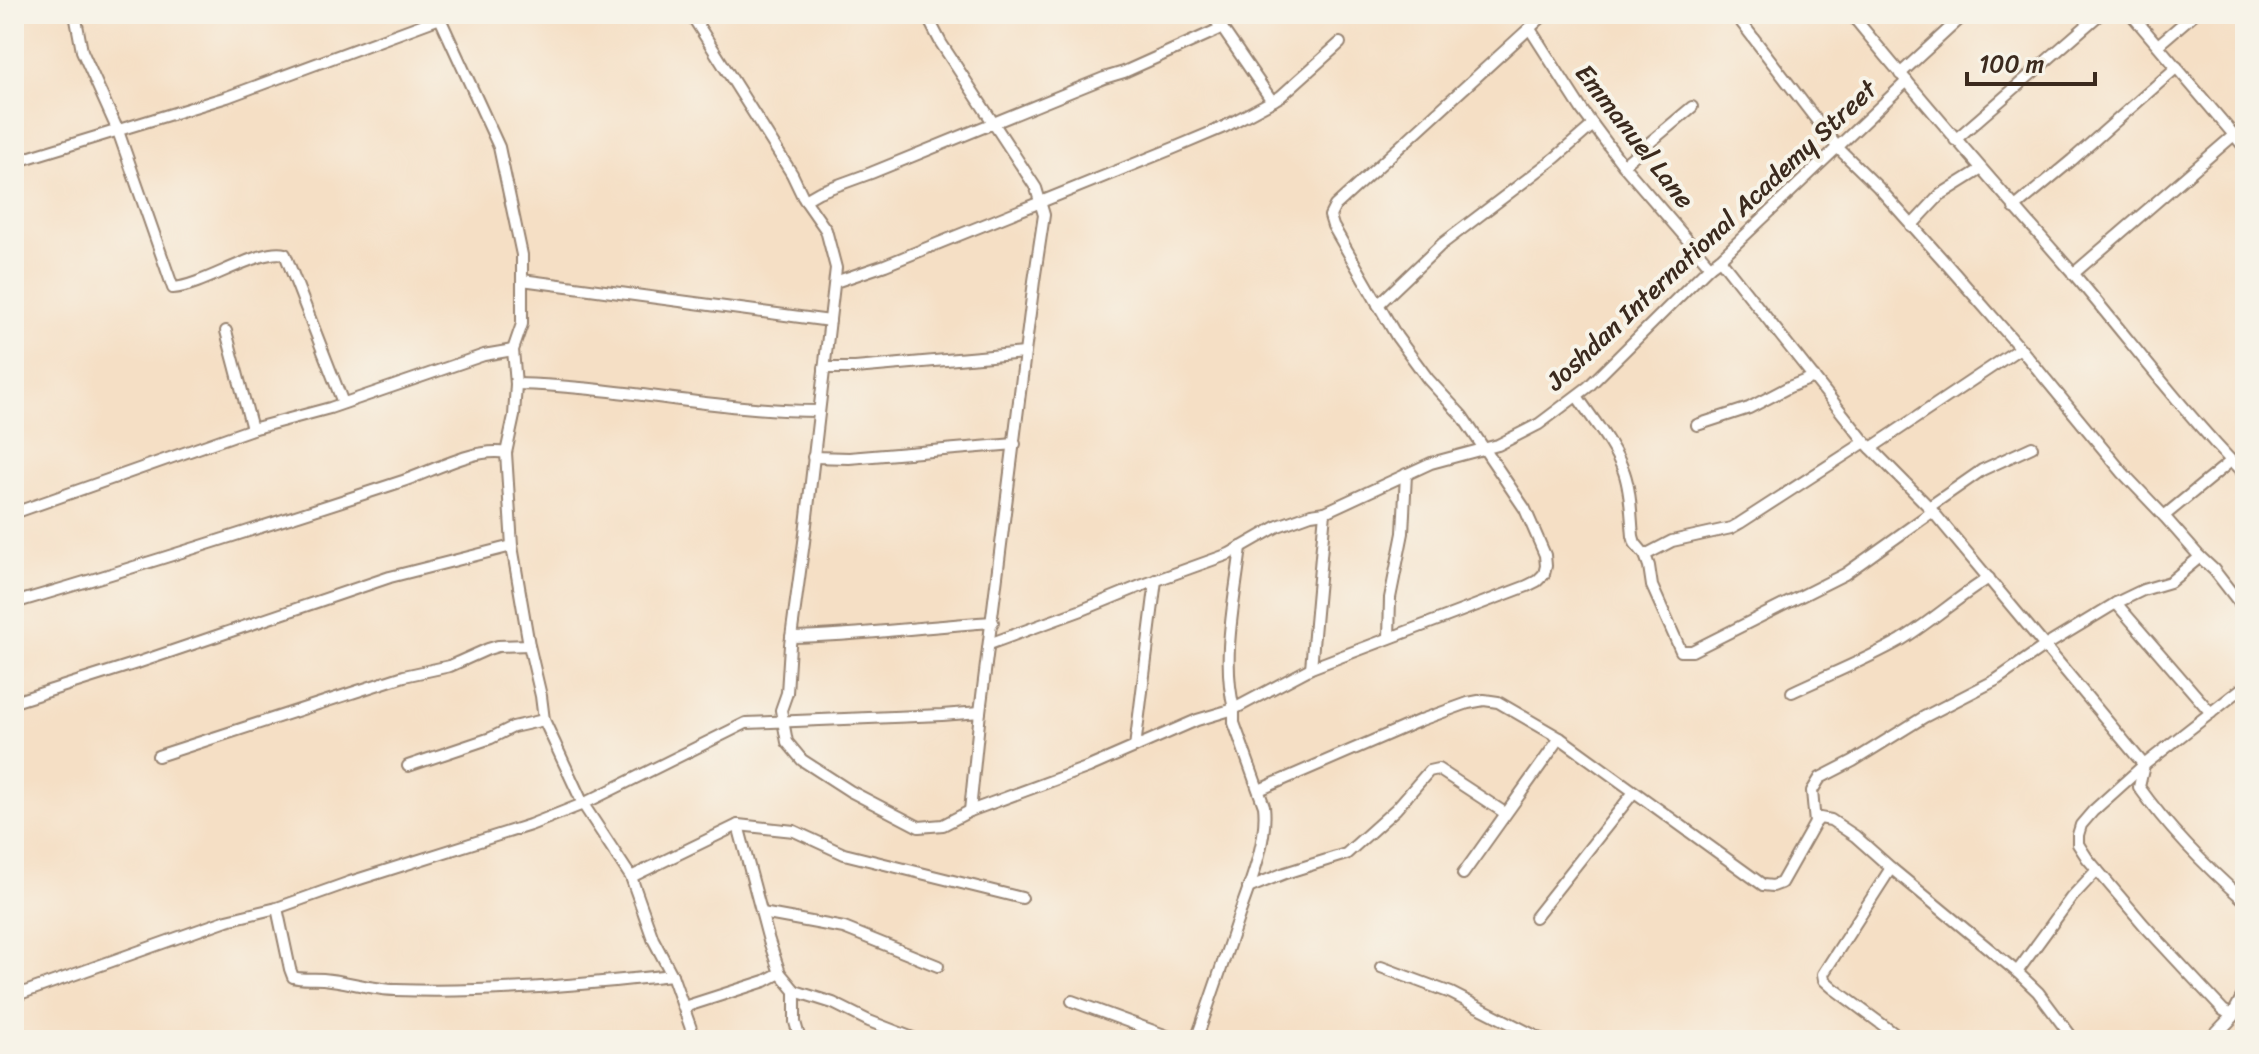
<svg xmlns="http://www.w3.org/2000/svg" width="2259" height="1054" font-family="Sriracha,sans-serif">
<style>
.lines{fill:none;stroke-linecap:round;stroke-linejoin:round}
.minor-casing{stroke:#988472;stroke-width:14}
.tertiary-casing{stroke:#988472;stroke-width:16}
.minor{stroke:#fff;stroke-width:10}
.tertiary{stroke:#fff;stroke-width:12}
.labels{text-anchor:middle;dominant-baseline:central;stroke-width:8;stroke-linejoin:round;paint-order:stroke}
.street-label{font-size:26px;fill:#3b2a1e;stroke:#f7f3e8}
</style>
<rect width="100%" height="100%" fill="#f7f3e8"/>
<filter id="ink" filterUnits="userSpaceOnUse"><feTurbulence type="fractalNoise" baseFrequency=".0125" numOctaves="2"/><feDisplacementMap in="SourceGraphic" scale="16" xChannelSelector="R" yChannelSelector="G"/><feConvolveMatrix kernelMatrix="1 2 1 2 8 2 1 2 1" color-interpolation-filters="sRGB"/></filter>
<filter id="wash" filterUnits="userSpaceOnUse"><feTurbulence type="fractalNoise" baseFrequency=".006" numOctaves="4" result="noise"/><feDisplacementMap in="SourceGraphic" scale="32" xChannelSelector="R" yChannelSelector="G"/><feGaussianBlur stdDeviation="1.8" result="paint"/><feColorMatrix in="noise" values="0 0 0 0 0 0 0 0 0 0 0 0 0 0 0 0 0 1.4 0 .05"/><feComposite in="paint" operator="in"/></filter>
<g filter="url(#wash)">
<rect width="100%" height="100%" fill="#f5dfc5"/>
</g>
<g filter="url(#ink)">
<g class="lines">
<defs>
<g id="minor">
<path d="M75,14L82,51L118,131L173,288C204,286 260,247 285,254L343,403"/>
<path d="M438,14L499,147L522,255V324L513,350L516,384L514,416L506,453L512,546L529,645L541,696L544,720L583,804L631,877L653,939L672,975L695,1040"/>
<path d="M691,14L792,174L803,197L826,230L836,268L804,542L790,645L787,693L781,710L787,742L802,760L850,791L919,827L943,825L970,811"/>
<path d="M926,14L941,43L1036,188L1044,215L1034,281L980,712"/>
<path d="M1210,14L1222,28L1270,98L1274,100L1281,96L1340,43"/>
<path d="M1735,14L1838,148L1878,187L1943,260L2020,348L2123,473L2164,516"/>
<path d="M1851,14C1923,102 1997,187 2072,272C2130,340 2183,412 2245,475"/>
<path d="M2131,14L2245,148"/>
<path d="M1530,29L1582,110L1623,165L1710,266"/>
<path d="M2158,45L2194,14"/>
<path d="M1900,74L1965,14"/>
<path d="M1955,140L2100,14"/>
<path d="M14,162L227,97L440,18"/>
<path d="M1623,165L1692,107"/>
<path d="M805,200L819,192L871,173L1104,78L1124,72L1222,28"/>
<path d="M2014,208L2072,160L2177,67"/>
<path d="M1911,226L1940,195L1980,170"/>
<path d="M1720,259L1865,442L1929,507L2144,765L2139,787C2169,829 2206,867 2245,901"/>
<path d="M2073,274L2234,135"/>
<path d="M522,280L830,321"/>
<path d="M835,282L885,265L1174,148L1224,127L1274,100"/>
<path d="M1378,305L1442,244L1555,158L1593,125"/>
<path d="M226,331L252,429"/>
<path d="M824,368H855L1025,353"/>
<path d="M516,384C618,386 717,411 819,411"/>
<path d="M1577,396C1593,420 1614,445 1624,472C1631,492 1631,515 1633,536L1635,543L1645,555"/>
<path d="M1697,425L1749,408L1789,387L1814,377"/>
<path d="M1865,442L1740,523L1731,528L1672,541L1645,555L1649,566L1652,586L1681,651H1692L1845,574L1932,512"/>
<path d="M1871,448L2020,348"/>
<path d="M813,457L849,458L1015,444"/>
<path d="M1929,507L1982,470L2032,447"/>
<path d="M14,513L252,429L330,408L484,355L513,350"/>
<path d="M1241,547C1235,599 1221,657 1234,709L1311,668L1527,586L1537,581L1544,574L1546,566L1545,555L1525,509L1462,416L1428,379L1397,337L1333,226L1330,216L1335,206L1545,14"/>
<path d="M2200,557L2164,516L2231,461"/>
<path d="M14,603C144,565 272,524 400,482C431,472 474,447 506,453"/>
<path d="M2116,603L2211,713"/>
<path d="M791,637C859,636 925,626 993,622"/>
<path d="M1389,638L1390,598L1403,533L1406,474"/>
<path d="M989,644L1082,610L1143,585L1229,554L1278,526L1311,514L1325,512L1431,463L1498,445L1539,424L1588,387L1710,266L1720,259L1907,81"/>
<path d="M1311,668L1325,512"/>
<path d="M1792,692C1828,675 1866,660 1901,640C1932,621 1958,597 1989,578"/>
<path d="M14,702L140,662L390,577L512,546"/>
<path d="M1135,747L1156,580"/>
<path d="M158,756L404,676L450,666L488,649L498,646L529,645"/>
<path d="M408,766L491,738L513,727L544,720"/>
<path d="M1259,790L1421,720L1468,703L1484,700L1498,702L1560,738L1763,885L1773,886L1781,883L1815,823L1820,818L1831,820L1855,836L1891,868L2017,972L2038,992L2074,1040"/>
<path d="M1815,823L1812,791L1820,778L1853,761L1924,717L1996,680L2045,646L2116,603L2143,590L2170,582L2200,557L2214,570L2245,610"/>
<path d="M738,825L769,941L780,973L795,991V1022L800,1040"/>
<path d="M1891,868L1823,974L1824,980L1833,988L1903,1040"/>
<path d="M1463,874L1560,738"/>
<path d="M631,877L738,825L794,831L844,854L1022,898"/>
<path d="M1248,888L1285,873L1346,854L1396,809L1429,771L1438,769L1505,813"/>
<path d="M277,908L290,969L293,977C303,980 313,978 323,979C348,981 372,990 396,990C488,993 580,985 672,975"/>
<path d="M762,913L844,928L938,966"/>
<path d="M1535,917L1634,792"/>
<path d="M1381,967L1451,993L1543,1040"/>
<path d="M2017,972L2071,898L2097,870"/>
<path d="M795,991L833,1003L869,1021L918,1040"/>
<path d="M14,996L227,920L277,908L350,882L530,825L583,804L746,723L942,715L980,712L970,811L1089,767L1197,720L1234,709V723L1264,806C1268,840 1250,884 1239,915C1225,957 1211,998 1196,1040"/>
<path d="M1072,1001L1178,1040"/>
<path d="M684,1007L765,981L780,973"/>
<path d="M2233,1016L2223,1010L2144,925L2087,858L2078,844V835L2081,825L2093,811L2144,765L2245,686"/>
</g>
<path id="tertiary" d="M2210,1040L2233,1016L2245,993"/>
</defs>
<use href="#minor" class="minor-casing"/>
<use href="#tertiary" class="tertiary-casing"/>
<use href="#minor" class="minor"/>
<use href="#tertiary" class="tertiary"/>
</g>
</g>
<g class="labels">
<g class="street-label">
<text transform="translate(1635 136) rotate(52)">Emmanuel Lane</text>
<text transform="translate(1711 235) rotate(-43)">Joshdan International Academy Street</text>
</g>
</g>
<rect width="2259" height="1054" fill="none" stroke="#f7f3e8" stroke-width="48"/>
<path d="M1967 72v12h128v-12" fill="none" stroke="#3b2a1e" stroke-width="4"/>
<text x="1979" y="72" font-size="24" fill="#3b2a1e" stroke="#f7f3e8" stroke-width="6" paint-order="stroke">100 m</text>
</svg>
